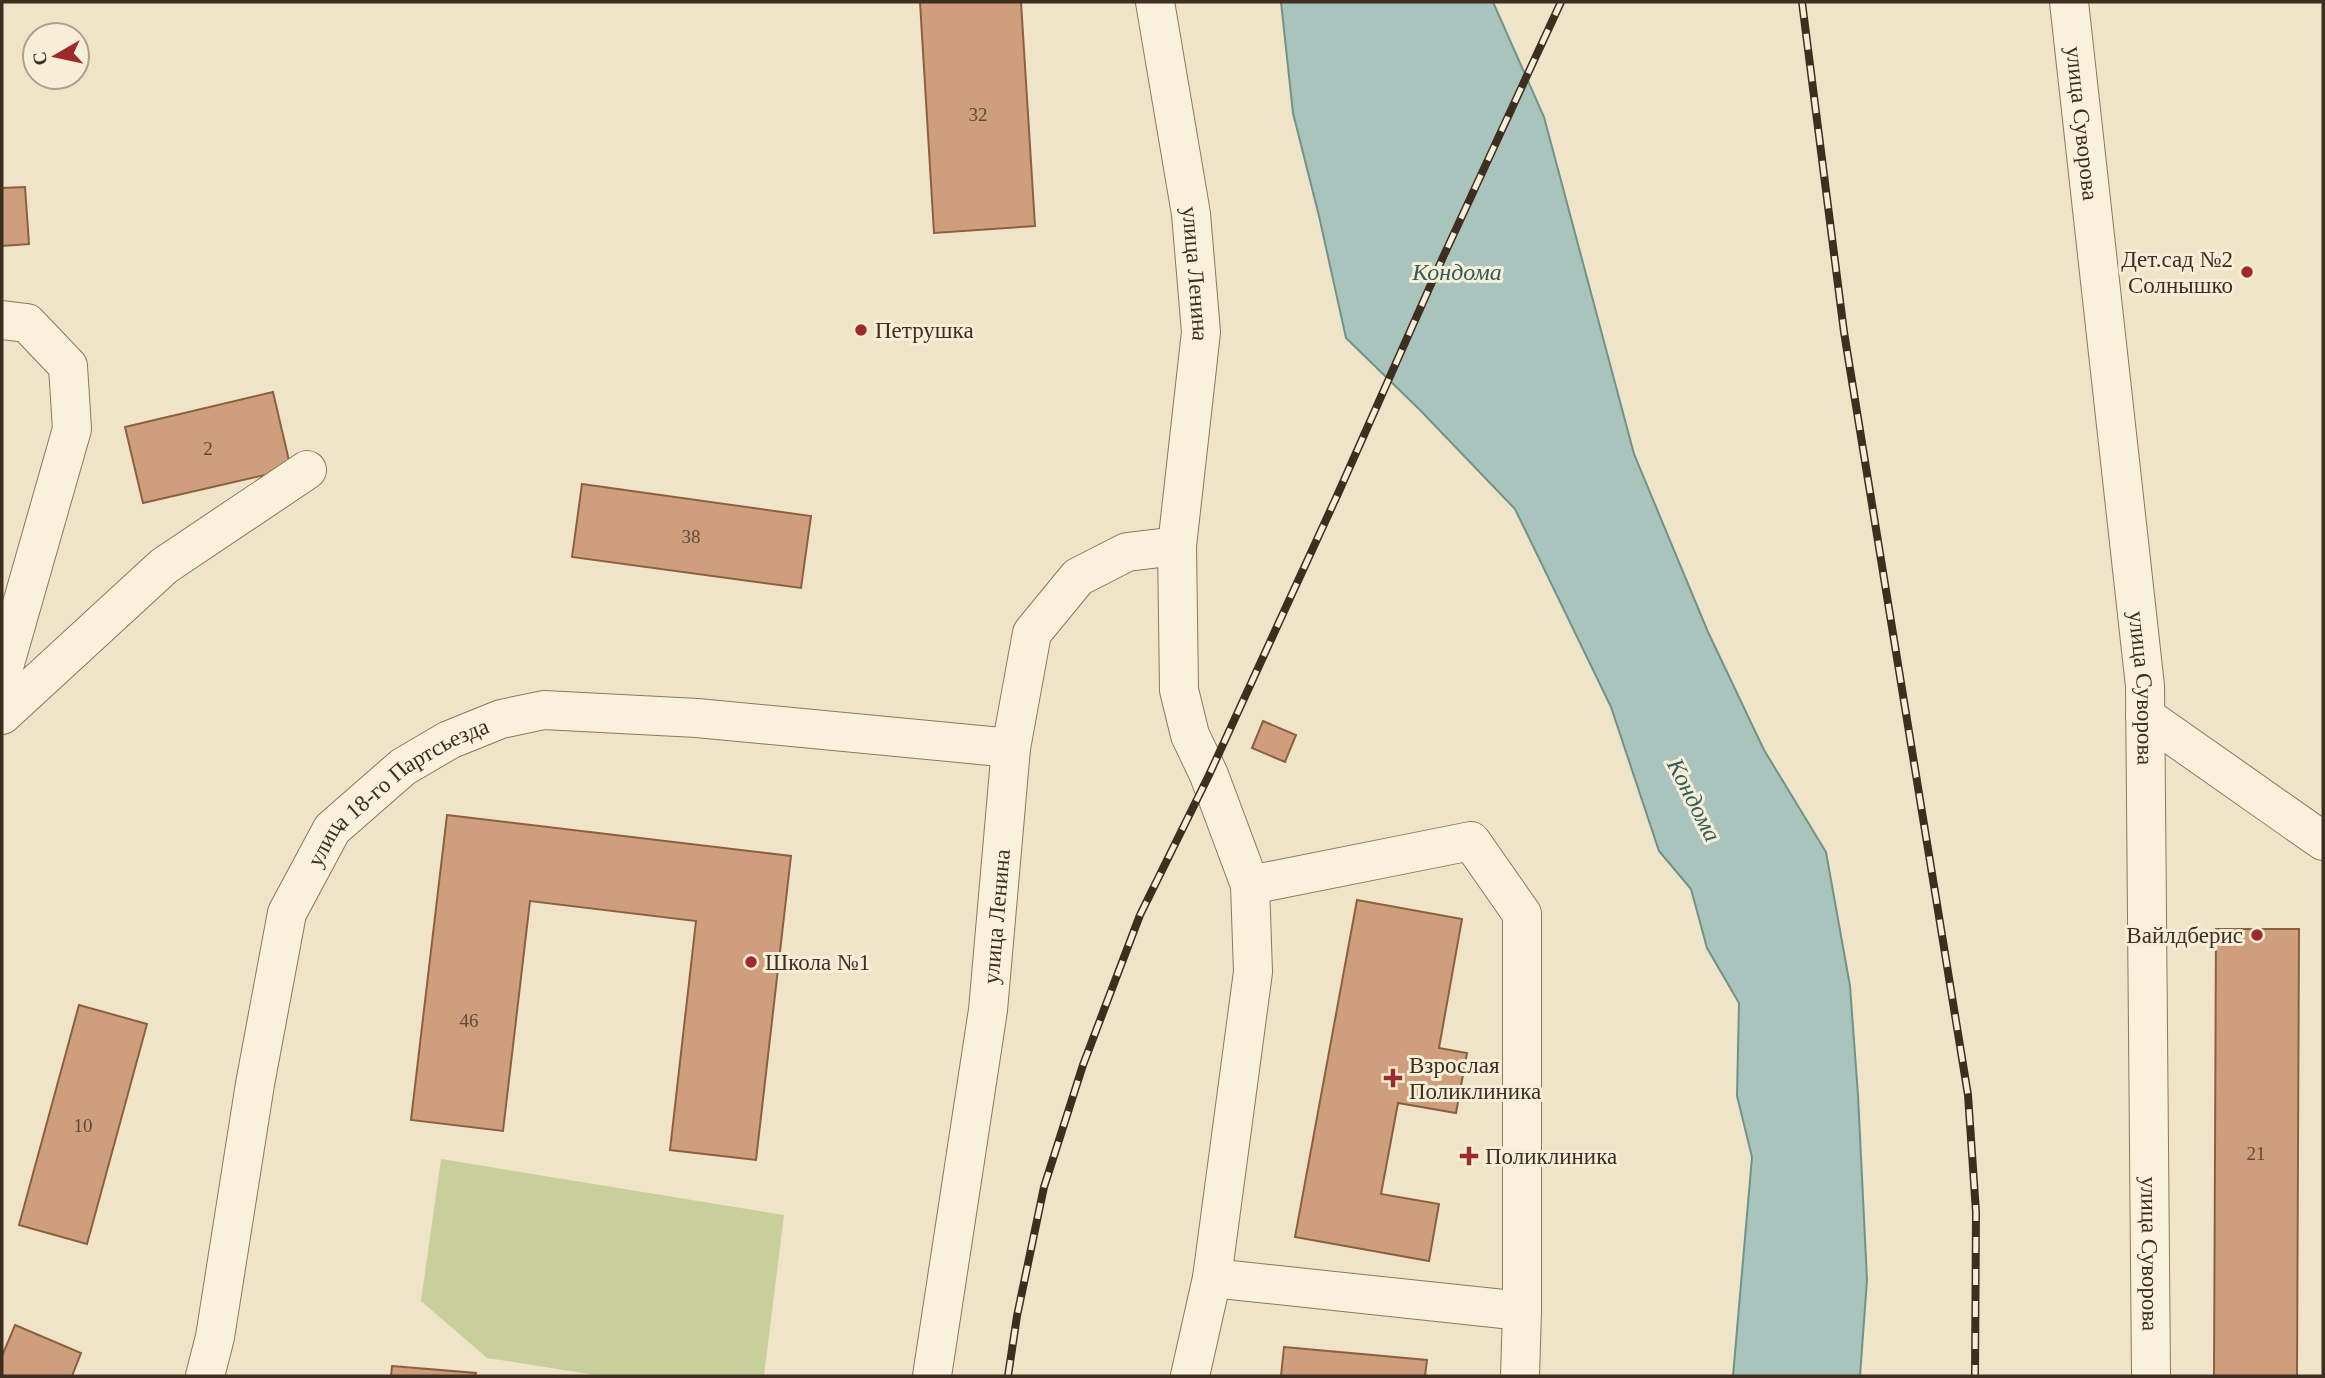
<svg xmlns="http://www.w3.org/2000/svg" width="2325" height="1378" font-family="'Times New Roman',serif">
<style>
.green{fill:#c9cf9b}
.water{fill:#a9c4bc;stroke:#6f938a;stroke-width:2}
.building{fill:#cf9f7d;stroke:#8d5f41;stroke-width:2}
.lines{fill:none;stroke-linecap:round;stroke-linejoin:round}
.minor-casing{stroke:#8d765c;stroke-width:40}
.minor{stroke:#faf1dc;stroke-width:38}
.rail-casing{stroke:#3d2e20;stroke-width:8}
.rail{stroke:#f7eed8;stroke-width:5;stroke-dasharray:16;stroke-linecap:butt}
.poi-dot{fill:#9e2a2b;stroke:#f7eed8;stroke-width:2.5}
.labels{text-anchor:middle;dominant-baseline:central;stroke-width:6;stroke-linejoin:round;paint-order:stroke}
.number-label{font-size:19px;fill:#624a37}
.street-label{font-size:23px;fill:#3d2e20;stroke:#f7eed8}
.poi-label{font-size:23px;fill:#3d2e20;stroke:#f7eed8;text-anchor:start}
.water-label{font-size:24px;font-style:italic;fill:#2f5d5a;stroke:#f7eed8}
</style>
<rect width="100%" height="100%" fill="#f0e4c8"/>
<path class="green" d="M441,1159L784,1215L764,1376H602L487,1358L421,1301Z"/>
<path class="water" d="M1281,2H1493L1544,117L1634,454L1708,632L1764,750L1826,852L1850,986L1858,1095L1867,1280L1860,1376H1733L1752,1157L1737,1096L1739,1003L1707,948L1691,889L1659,851L1611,707L1515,509L1420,410L1346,338L1319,216L1293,113Z"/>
<g class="building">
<path d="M920,2H1021L1035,226L934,233Z"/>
<path d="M25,187L29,244L2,246V188Z"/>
<path d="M273,392L291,469L143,503L125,427Z"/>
<path d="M582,484L811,516L801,588L572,557Z"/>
<path d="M1263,721L1296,735L1285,762L1252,748Z"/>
<path d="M447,815L791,856L756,1160L670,1150L696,921L530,901L503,1131L411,1120Z"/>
<path d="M1357,900L1462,919L1439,1048L1467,1053L1456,1113L1398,1103L1381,1194L1439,1204L1429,1261L1295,1237Z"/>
<path d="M2216,929H2299L2297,1376H2214Z"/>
<path d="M79,1005L147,1024L87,1244L19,1225Z"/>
<path d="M15,1325L81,1353L72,1376H2V1356Z"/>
<path d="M1284,1347L1427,1360L1425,1376H1281Z"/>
<path d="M392,1366L476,1373L475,1376H391Z"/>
</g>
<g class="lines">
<defs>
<g id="minor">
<path id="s1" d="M1155,2L1191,214L1201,332L1177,546L1179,690L1190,735L1209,775L1250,885L1253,972L1212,1278L1190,1376"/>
<path id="s2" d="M2069,2L2145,686L2151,1376"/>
<path d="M2,320L27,323L68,366L72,429L2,674"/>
<path d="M2,715L164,566L307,470"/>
<path d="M2145,716L2323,841"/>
<path d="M1212,1278L1522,1311V914L1471,841L1250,885"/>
<path id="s3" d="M205,1376L215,1337L255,1084L287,913L332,829L403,767L449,740L501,719L544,710L697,718L1011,748"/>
<path id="s4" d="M932,1376L988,1010L1011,748L1032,633L1078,577L1127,552L1177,546"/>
<path d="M1520,1376L1522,1311"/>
</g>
</defs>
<use href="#minor" class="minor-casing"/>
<use href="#minor" class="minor"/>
<defs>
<g id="rail">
<path d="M1802,2L1844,332L1968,1095L1976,1212L1975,1376"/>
<path d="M1008,1376L1017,1316L1044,1187L1083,1065L1140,915L1209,775L1336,498L1444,255L1561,2"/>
</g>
</defs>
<use href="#rail" class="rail-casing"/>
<use href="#rail" class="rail"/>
</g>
<g class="poi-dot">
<circle cx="2247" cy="272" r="7"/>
<circle cx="861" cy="330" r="7"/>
<circle cx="2257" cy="935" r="7"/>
<circle cx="751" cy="962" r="7"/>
<path d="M1389.5 1067.5h7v7h7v7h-7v7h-7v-7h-7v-7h7z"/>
<path d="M1465.5 1145.5h7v7h7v7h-7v7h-7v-7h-7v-7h7z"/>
</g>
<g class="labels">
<g class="number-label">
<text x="978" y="114">32</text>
<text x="208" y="448">2</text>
<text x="691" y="536">38</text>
<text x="469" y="1020">46</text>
<text x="83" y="1125">10</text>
<text x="2256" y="1153">21</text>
</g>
<g class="street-label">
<text stroke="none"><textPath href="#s2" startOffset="122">улица Суворова</textPath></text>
<text stroke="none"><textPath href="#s1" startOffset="275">улица Ленина</textPath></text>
<text stroke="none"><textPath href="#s2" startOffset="690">улица Суворова</textPath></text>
<text stroke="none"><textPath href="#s3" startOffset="640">улица 18-го Партсьезда</textPath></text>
<text stroke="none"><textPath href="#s4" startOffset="464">улица Ленина</textPath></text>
<text stroke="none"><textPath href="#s2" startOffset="1256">улица Суворова</textPath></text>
</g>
<g class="poi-label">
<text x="2233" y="259" text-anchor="end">Дет.сад №2<tspan x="2233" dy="26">Солнышко</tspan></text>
<text x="875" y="330">Петрушка</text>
<text x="2243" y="935" text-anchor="end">Вайлдберис</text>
<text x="765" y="962">Школа №1</text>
<text x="1409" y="1065">Взрослая<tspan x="1409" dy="26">Поликлиника</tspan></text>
<text x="1485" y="1156">Поликлиника</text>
</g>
<g class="water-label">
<text x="1457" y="272">Кондома</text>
<text transform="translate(1694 800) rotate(63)">Кондома</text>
</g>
</g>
<rect width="2325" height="1378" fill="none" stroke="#3d2e20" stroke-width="7"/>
<g transform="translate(56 56) rotate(261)"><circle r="33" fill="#f7eed8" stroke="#ada18e" stroke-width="2"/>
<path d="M0-5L12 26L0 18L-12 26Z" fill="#9e2a2b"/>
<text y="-10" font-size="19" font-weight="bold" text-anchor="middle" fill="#3d2e20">С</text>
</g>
</svg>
